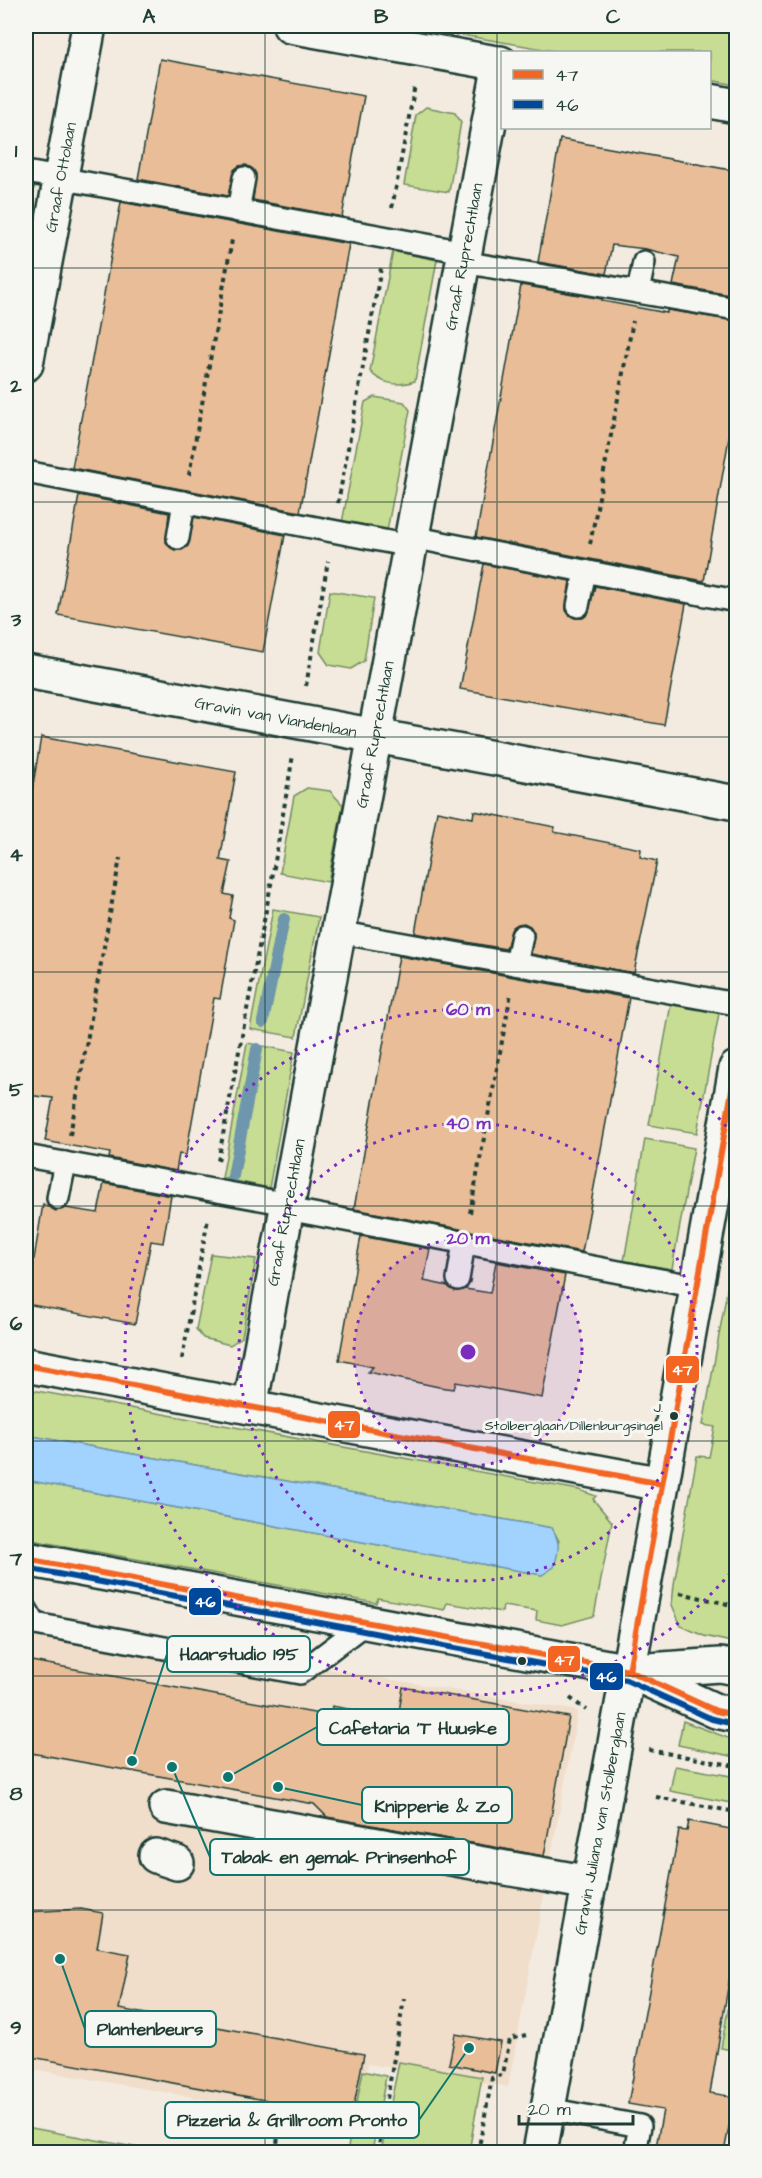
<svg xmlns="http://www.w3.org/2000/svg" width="762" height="2178" font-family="'Architects Daughter',sans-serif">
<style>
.built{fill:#f0ddca}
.green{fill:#c7dd93;stroke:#738d64;stroke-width:1.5}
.water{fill:#a2d2fe;stroke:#6e96ad;stroke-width:1.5}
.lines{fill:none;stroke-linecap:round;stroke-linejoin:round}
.stream{stroke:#6e96ad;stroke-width:12}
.building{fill:#e8bd98;stroke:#1f3d34;stroke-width:1.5}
.lane-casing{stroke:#1f3d34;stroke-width:26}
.street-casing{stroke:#1f3d34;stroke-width:38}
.secondary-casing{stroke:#1f3d34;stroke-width:38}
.path{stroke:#1f3d34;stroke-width:4;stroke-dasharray:4.5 4.5;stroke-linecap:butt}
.lane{stroke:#f6f6f2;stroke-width:21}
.street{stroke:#f6f6f2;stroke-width:33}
.secondary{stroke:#f6f6f2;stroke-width:33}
.bus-1-casing{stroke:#f6f6f2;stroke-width:10}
.bus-2-casing{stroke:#f6f6f2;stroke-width:10}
.bus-1{stroke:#f26522;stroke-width:6}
.bus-2{stroke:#004899;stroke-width:6}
.grid{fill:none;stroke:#1f3d34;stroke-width:1.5;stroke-opacity:0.55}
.ring{fill:none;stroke:#7b2cbf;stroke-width:3;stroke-dasharray:3 6}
.bus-dot{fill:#1f3d34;stroke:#f6f6f2;stroke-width:2}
.labels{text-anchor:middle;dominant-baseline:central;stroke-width:6;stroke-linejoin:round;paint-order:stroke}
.bus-label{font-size:14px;fill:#1f3d34;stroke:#f6f6f2;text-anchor:end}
.street-label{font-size:16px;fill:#1f3d34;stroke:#f6f6f2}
.centre{fill:#7b2cbf;stroke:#f6f6f2;stroke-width:3}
.ring-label{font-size:18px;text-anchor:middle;font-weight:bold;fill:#7b2cbf;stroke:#f6f6f2;stroke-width:6;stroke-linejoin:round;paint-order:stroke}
.leader{fill:none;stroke:#0f766e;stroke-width:2}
.callout-dot{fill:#0f766e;stroke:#f6f6f2;stroke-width:2}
.callout{fill:#f6f6f2;stroke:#0f766e;stroke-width:2}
.callout-label{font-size:18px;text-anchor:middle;font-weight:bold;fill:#1f3d34}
.line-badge{stroke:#f6f6f2;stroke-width:2}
.badge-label{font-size:16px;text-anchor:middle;font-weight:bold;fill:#fff}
.neatline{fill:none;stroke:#1f3d34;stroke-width:2}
.grid-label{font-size:20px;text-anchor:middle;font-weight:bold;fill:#1f3d34}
</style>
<rect width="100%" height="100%" fill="#f3ebe0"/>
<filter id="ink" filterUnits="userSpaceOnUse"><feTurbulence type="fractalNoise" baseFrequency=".0167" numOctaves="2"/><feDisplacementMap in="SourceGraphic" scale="12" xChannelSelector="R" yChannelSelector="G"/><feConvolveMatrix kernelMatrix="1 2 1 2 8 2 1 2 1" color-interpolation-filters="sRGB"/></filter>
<g filter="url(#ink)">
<path class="built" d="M26,1618L578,1711L508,2087L368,2064L356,2133L284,2113L26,2068Z"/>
<g class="green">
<path d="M409,26H736V85L710,80V52H560Z"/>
<path d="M426,107L455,113L461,122L449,192L404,185L416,115Z"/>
<path d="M26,185L35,186L26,236Z"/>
<path d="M393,251L437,260L415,381C399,387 380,384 370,371Z"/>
<path d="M374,397L404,402L410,410L387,531L342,523L365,402Z"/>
<path d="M330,591L374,598L364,661L351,669L329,665L320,652Z"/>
<path d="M307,788L330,791L343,805L328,882L280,873L294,796Z"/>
<path d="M273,909L319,917L296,1037L250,1029Z"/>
<path d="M671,1004L719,1013L697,1133L649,1125Z"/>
<path d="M247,1043L294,1052L269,1188L222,1178Z"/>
<path d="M645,1139L694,1148L672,1269L624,1261Z"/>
<path d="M736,1240V1643L704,1636L681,1626L672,1605L674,1584L697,1456L709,1457L715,1427L703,1425Z"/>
<path d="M211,1254L256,1259L242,1337L230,1345L203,1338L196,1329Z"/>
<path d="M26,1389L579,1490L596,1496L593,1499L612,1522L594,1616L562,1625L536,1620L537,1611L503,1606L502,1612L447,1603L444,1610L378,1598L376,1603L26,1539V1480L542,1575L559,1541L552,1528L26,1435Z"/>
<path d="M683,1721L736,1741V1757L678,1745Z"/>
<path d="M675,1766L736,1777V1804L670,1791Z"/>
<path d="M736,1966V2051L721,2048Z"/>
<path d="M399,2062L482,2077L469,2152H381Z"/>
<path d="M363,2071L386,2076L372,2152H347Z"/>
<path d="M26,2127L161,2152H26Z"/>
</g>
<path class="water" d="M26,1435L552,1528C561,1544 559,1550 554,1567L542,1575L26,1480Z"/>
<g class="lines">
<g class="stream">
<path d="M263,1022L284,919"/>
<path d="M233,1176L257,1049"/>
</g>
</g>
<g class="building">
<path d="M160,59L364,96L342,217L253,200L256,174L253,169L246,165L239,166L234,170L228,196L138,179Z"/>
<path d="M560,139L736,171V296L673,285L679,257L646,249L612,245L606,274L538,262Z"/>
<path d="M121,202L349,244L300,512L72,468Z"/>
<path d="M521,285L602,299V301L667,313V310L736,321V398L704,581L476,537Z"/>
<path d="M79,495L169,513L166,542L170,547L175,550H182L188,546L194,517L285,535L263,652L58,615Z"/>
<path d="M484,564L570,581L566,610L569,615L575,618H583L588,614L595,586L686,604L664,725L460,689Z"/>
<path d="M41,737L236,772L220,860L231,862L224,894L233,896L229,918L234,920L220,999L214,998L186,1155L179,1154L176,1171L109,1158L110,1153L45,1141L53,1098L26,1095V827Z"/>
<path d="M437,811L473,818L474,811L555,827L554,832L641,849L640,857L657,861L634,973L531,954L534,933L530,926L524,923L518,924L512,928L506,949L415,933Z"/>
<path d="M399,956L629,998L582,1252L354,1209Z"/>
<path d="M104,1183L171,1196L163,1243L151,1241L135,1324L26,1304V1258L34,1259L43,1204L56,1211L66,1208L98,1213Z"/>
<path d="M361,1236L430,1249L424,1281L448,1286L455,1291L465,1289L490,1293L496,1262L565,1275L542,1398L456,1382L454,1389L439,1387L368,1372L373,1367L339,1360Z"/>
<path d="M26,1660L330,1716L332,1706L398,1718L403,1687L569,1717L544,1856L327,1817L314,1804L26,1752Z"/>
<path d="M689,1821L736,1830V1941L710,2093L735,2097L724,2152H655L663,2110L628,2104L679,1830L687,1831Z"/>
<path d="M81,1909L103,1913L97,1948L130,1954L119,2009L364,2054L352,2116L26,2056V1912Z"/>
<path d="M455,2034L501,2042L495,2073L449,2064Z"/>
</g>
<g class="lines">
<defs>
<g id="lane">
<path d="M26,172L465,252"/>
<path d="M238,211L244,178"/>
<path d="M463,262L736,309"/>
<path d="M638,292L644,262"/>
<path d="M26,472L410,546"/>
<path d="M412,537L736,601"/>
<path d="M178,538L184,502"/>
<path d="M578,606L585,571"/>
<path d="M338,932L736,1004"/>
<path d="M516,964L522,936"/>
<path d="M26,1156L288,1204"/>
<path d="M58,1198L65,1163"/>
<path d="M287,1209L698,1287"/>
<path d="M458,1279L464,1243"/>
<path d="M26,1609L35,1624L300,1673L367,1622"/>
<path d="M548,2109L640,2126L635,2152"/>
</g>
<g id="street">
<path d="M290,26L502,64"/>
<path d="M710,101L736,106"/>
<path id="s1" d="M26,364L89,26"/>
<path id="s2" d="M26,671L736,803"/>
<path d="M26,1365L662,1484"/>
<path id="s3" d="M250,1407L500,63"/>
<path d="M166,1807L590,1883"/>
<path d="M156,1856L177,1863"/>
<path id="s4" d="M540,2152L644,1585L736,1068"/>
</g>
<g id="secondary">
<path d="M26,1559L629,1671L716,1711L736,1715"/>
<path d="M634,1671L720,1665L736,1668"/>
</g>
</defs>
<use href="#lane" class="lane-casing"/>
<use href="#street" class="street-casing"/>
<use href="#secondary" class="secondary-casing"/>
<g class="path">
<path d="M392,208L415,85"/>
<path d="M189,475L232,240"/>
<path d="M338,503L381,268"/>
<path d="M590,544L633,321"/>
<path d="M306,686L328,561"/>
<path d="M70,1135L120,858"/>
<path d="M218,1161L272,879L293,755"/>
<path d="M470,1213L511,993"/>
<path d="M182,1359L208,1219"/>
<path d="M680,1593L736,1606"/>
<path d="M570,1698L586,1710"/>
<path d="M649,1750L736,1766"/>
<path d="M656,1797L736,1812"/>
<path d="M276,2152L279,2129"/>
<path d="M378,2152L404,1999"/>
<path d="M478,2152L492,2078L503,2074L510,2039L526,2035"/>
</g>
<use href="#lane" class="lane"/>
<use href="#street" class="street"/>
<use href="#secondary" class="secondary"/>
<defs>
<g id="bus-1">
<path d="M26,1365L662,1484"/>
<path d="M26,1559L629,1671L716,1711L736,1715"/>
<path d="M629,1671L736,1068"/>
</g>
<path id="bus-2" d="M26,1568L626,1680L712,1719L734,1724"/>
</defs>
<use href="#bus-1" class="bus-1-casing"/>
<use href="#bus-2" class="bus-2-casing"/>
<use href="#bus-1" class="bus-1"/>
<use href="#bus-2" class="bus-2"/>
</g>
</g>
<path class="grid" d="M265,26V2152M497,26V2152M26,268H736M26,502H736M26,737H736M26,972H736M26,1206H736M26,1441H736M26,1676H736M26,1910H736"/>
<circle cx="468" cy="1352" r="114" fill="#7b2cbf" fill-opacity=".12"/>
<g class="ring">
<circle cx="468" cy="1352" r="114"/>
<circle cx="468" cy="1352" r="229"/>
<path d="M736 1566A343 343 0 1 1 736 1138"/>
</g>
<g class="bus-dot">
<circle cx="674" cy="1416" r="5"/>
<circle cx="522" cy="1661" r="5"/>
</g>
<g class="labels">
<g class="bus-label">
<text x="663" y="1408">J.<tspan x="663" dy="18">Stolberglaan/Dillenburgsingel</tspan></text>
</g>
<g class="street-label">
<text stroke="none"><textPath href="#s1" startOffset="190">Graaf Ottolaan</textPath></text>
<text stroke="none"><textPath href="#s3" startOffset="1170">Graaf Ruprechtlaan</textPath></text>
<text stroke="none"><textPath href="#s2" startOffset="254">Gravin van Viandenlaan</textPath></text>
<text stroke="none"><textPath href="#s3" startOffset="684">Graaf Ruprechtlaan</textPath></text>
<text stroke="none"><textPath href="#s3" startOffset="198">Graaf Ruprechtlaan</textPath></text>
<text stroke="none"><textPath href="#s4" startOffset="334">Gravin Juliana van Stolberglaan</textPath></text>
</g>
</g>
<circle cx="468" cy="1352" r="9" class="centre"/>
<g class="ring-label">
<text x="468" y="1015">60 m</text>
<text x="468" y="1129">40 m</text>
<text x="468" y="1244">20 m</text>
</g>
<path class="leader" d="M132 1761L167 1654M228 1777L317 1727M278 1787L362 1805M172 1767L210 1857M60 1959L85 2029M469 2048L419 2120"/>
<g class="callout-dot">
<circle cx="132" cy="1761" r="6"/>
<circle cx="228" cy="1777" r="6"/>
<circle cx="278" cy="1787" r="6"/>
<circle cx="172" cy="1767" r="6"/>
<circle cx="60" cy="1959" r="6"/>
<circle cx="469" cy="2048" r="6"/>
</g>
<g class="callout">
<rect x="167" y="1636" width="143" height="36" rx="6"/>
<rect x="317" y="1709" width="192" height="36" rx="6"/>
<rect x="362" y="1787" width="150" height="36" rx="6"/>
<rect x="210" y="1839" width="259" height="36" rx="6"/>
<rect x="85" y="2011" width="131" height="36" rx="6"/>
<rect x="165" y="2102" width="254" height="36" rx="6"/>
</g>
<g class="callout-label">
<text x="239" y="1660">Haarstudio 195</text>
<text x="413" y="1734">Cafetaria 'T Huuske</text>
<text x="437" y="1812">Knipperie &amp; Zo</text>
<text x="339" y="1863">Tabak en gemak Prinsenhof</text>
<text x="150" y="2035">Plantenbeurs</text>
<text x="292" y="2126">Pizzeria &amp; Grillroom Pronto</text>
</g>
<g class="line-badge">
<rect x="665" y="1355" width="35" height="29" rx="6" fill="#f26522"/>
<rect x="327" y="1410" width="34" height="29" rx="6" fill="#f26522"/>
<rect x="188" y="1587" width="34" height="29" rx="6" fill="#004899"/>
<rect x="547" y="1645" width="34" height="28" rx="6" fill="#f26522"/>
<rect x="589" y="1662" width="35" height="29" rx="6" fill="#004899"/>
</g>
<g class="badge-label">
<text x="682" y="1375">47</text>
<text x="344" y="1430">47</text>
<text x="205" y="1607">46</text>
<text x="564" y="1665">47</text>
<text x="606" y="1682">46</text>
</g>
<rect width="762" height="2178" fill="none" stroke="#f6f6f2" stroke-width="66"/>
<rect x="501" y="51" width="210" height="78" fill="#f6f6f2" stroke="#a0aca6" stroke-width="1.5"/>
<rect x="513" y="70" width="30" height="9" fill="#f26522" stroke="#a0aca6" stroke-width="1.5"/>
<text x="555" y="81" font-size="18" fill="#1f3d34">47</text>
<rect x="513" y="100" width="30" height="9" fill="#004899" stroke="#a0aca6" stroke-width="1.5"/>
<text x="555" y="111" font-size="18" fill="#1f3d34">46</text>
<path d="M519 2115v9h114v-9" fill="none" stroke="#1f3d34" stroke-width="3"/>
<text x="528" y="2115" font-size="18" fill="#1f3d34" stroke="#f6f6f2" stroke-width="4.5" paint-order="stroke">20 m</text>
<rect x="33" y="33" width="696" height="2112" class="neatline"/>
<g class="grid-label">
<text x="149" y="23">A</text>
<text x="381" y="23">B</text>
<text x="613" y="23">C</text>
<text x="16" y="157">1</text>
<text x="16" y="392">2</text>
<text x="16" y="626">3</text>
<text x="16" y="861">4</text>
<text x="16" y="1096">5</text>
<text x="16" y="1330">6</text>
<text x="16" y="1565">7</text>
<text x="16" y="1800">8</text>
<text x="16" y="2034">9</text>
</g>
</svg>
